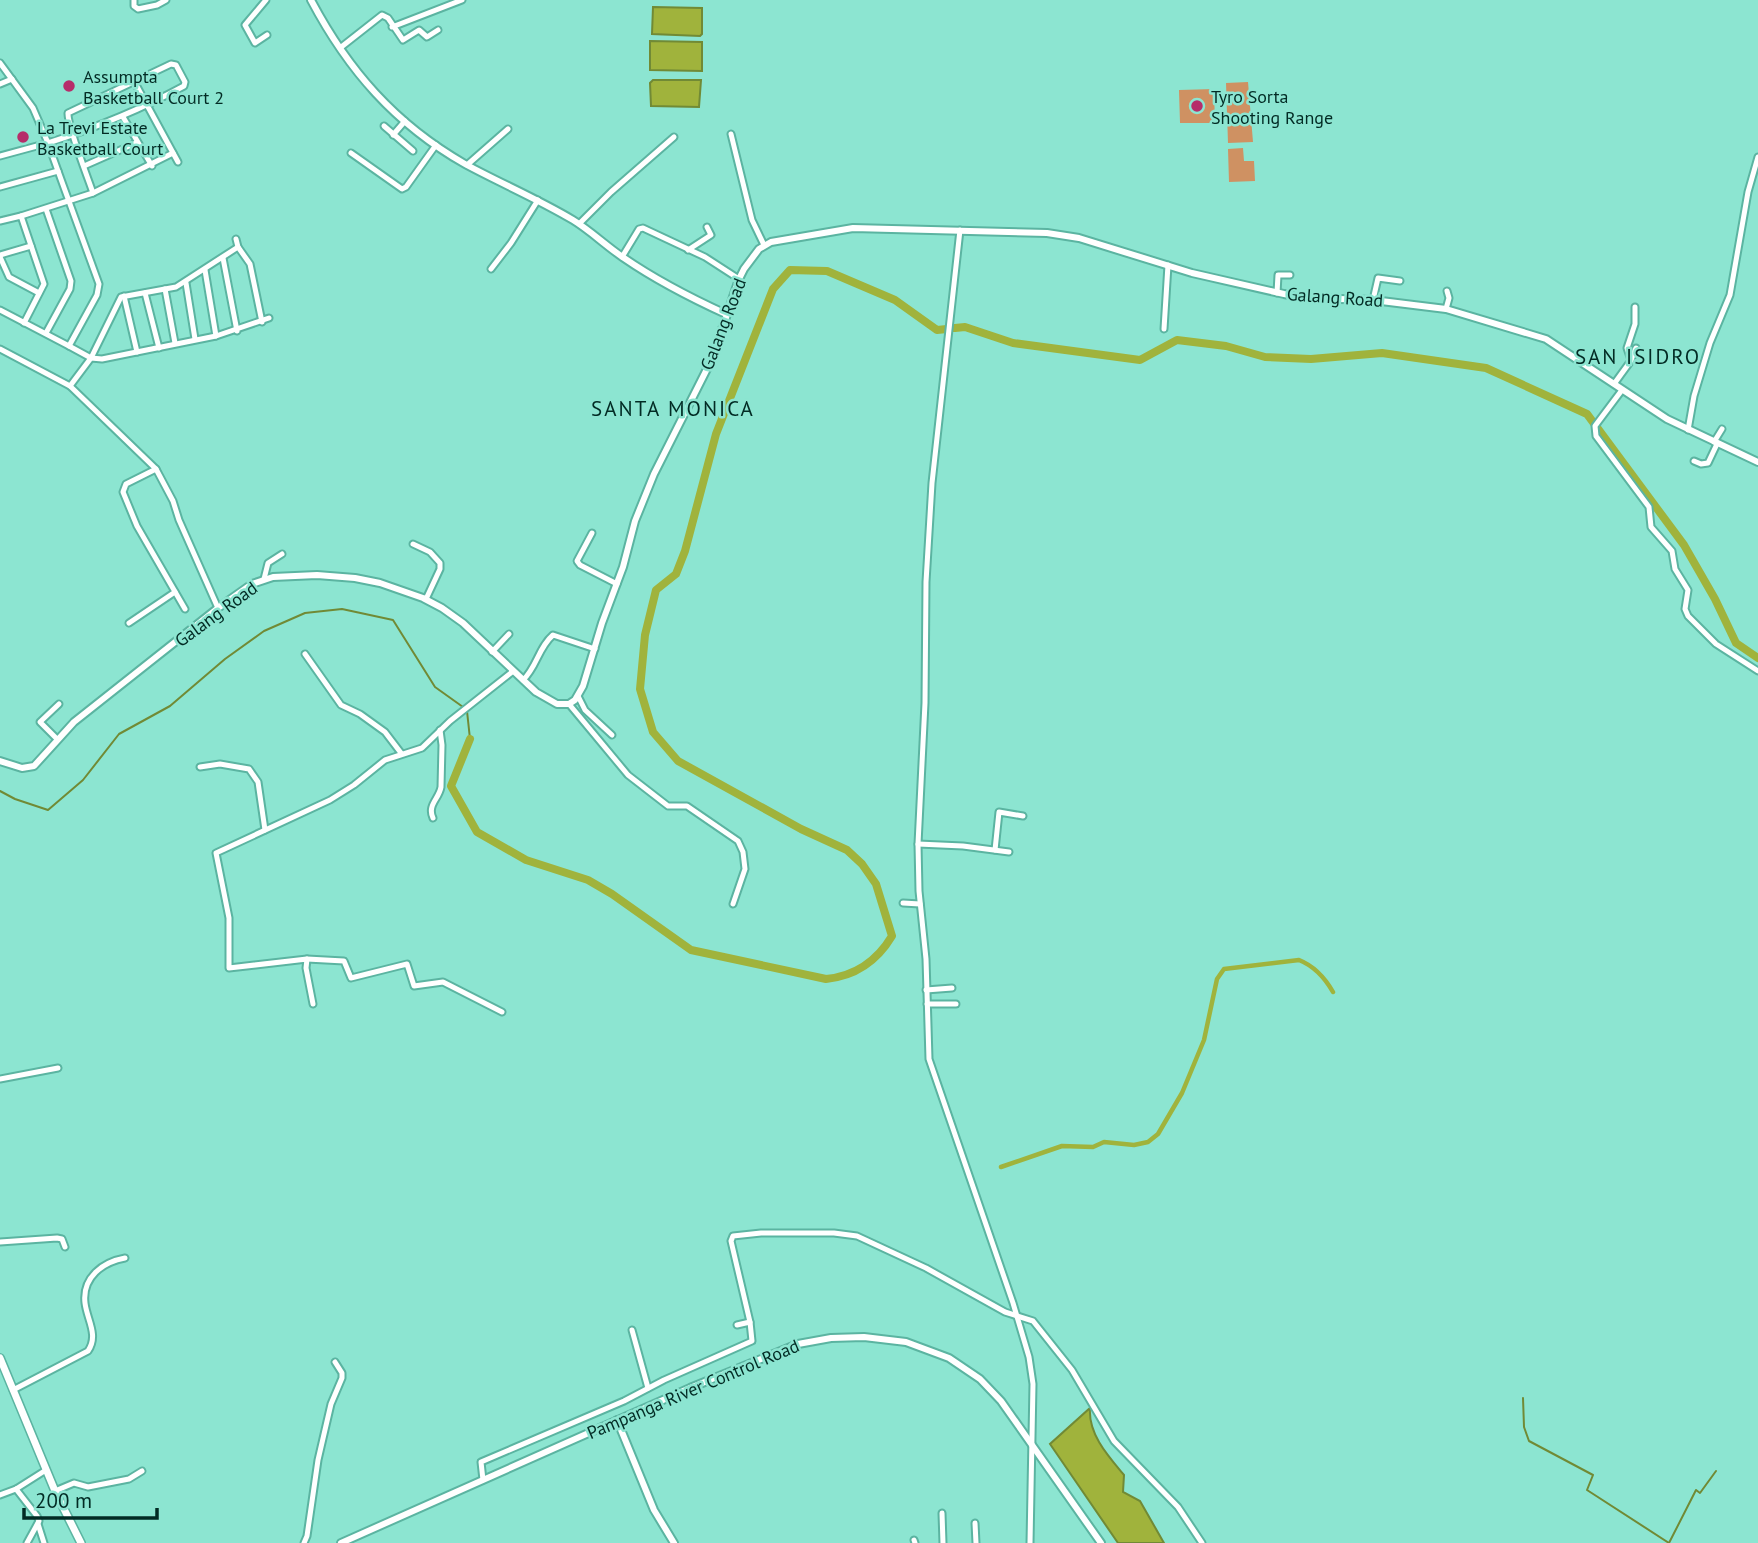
<svg xmlns="http://www.w3.org/2000/svg" width="1758" height="1543" font-family="'PT Sans',sans-serif">
<style>
.green{fill:#cf9162}
.water{fill:#a0b33c;stroke:#718a35;stroke-width:2}
.lines{fill:none;stroke-linecap:round;stroke-linejoin:round}
.stream{stroke:#718a35;stroke-width:2}
.canal{stroke:#a0b33c;stroke-width:4.5}
.river{stroke:#a0b33c;stroke-width:8}
.minor-casing{stroke:#5bb4a1;stroke-width:9}
.tertiary-casing{stroke:#5bb4a1;stroke-width:10}
.secondary-casing{stroke:#5bb4a1;stroke-width:10}
.minor{stroke:#fff;stroke-width:5}
.tertiary{stroke:#fff;stroke-width:6}
.secondary{stroke:#fff;stroke-width:7}
.poi-dot{fill:#b62d6a;stroke:#8ce5d1;stroke-width:2.5}
.labels{text-anchor:middle;dominant-baseline:central;stroke-width:5;stroke-linejoin:round;paint-order:stroke}
.poi-label{font-size:18px;fill:#022b24;stroke:#8ce5d1;text-anchor:start}
.street-label{font-size:18px;fill:#022b24;stroke:#8ce5d1}
.quarter-label{font-size:21px;letter-spacing:2px;fill:#022b24;stroke:#8ce5d1}
</style>
<rect width="100%" height="100%" fill="#8ce5d1"/>
<g class="green">
<path d="M1248,82L1253,142L1228,143L1226,83Z"/>
<path d="M1214,89L1215,123H1180L1179,90Z"/>
<path d="M1243,148L1244,161H1254L1255,181L1229,182L1228,149Z"/>
</g>
<g class="water">
<path d="M653,7L702,8V34L700,36L652,34Z"/>
<path d="M650,41L702,42V71L650,70Z"/>
<path d="M653,80H701L699,107L651,106L650,83Z"/>
<path d="M1090,1408C1088,1434 1108,1456 1124,1475L1123,1492L1140,1501L1164,1543H1118L1050,1444Z"/>
</g>
<g class="lines">
<g class="stream">
<path d="M467,711L470,739"/>
<path d="M0,791L15,799L48,810L83,780L119,734L170,706L225,659L264,631L305,613L342,609L393,620L435,687L463,707"/>
<path d="M1523,1398L1524,1427L1529,1441L1593,1475L1587,1490L1669,1543"/>
<path d="M1669,1543L1696,1490L1700,1493L1716,1471"/>
</g>
<path class="canal" d="M1001,1167L1062,1146L1093,1147L1104,1142L1134,1145L1148,1142L1158,1134L1182,1093L1204,1040L1217,979L1224,969L1299,960C1314,966 1325,978 1333,992"/>
<g class="river">
<path d="M955,328L965,327L1013,343L1140,360L1177,340L1226,346L1265,357L1311,359L1382,353L1486,368L1587,414L1684,545L1715,599L1736,643L1758,658"/>
<path d="M470,739L451,786L477,832L526,860L588,880L612,894L691,950L826,979C856,976 877,961 892,936L876,884L862,864L847,850L801,829L678,761L653,732L640,689L645,635L656,590L676,574L685,551L716,434L773,289L790,270L827,271L895,300L937,330L947,329"/>
</g>
<defs>
<g id="minor">
<path d="M134,0V6L138,9L157,5L166,0"/>
<path d="M266,0L245,25L255,43L267,35"/>
<path d="M392,27L462,0"/>
<path d="M340,48L382,15L388,18L403,40L419,30L427,37L438,30"/>
<path d="M0,63L33,108L48,143C95,128 140,110 184,86L185,82L176,65L171,64L68,113C67,125 88,178 93,193"/>
<path d="M135,83L178,162"/>
<path d="M0,84L12,79"/>
<path d="M123,117L152,166"/>
<path d="M384,126L413,151"/>
<path d="M731,134L752,220L764,245"/>
<path d="M393,135L405,121"/>
<path d="M351,153L402,189L406,187L436,145"/>
<path d="M0,156L48,143L58,171L0,187"/>
<path d="M467,165L508,129"/>
<path d="M84,166L136,143"/>
<path d="M0,221L21,216"/>
<path d="M579,224L611,192L674,137"/>
<path d="M960,230L932,483L926,582L925,703L918,844L919,891L926,959L929,1059L1013,1303L1029,1357L1033,1384L1030,1543"/>
<path d="M236,239L238,247L250,264L262,322"/>
<path d="M688,250L711,235L707,227"/>
<path d="M0,255L31,246"/>
<path d="M0,257L9,277L39,293"/>
<path d="M622,257L639,229L643,228L705,257L739,279"/>
<path d="M223,258L237,331"/>
<path d="M491,269L511,243L538,200"/>
<path d="M205,270L216,336"/>
<path d="M186,283L195,339"/>
<path d="M165,289L175,343"/>
<path d="M145,293L159,348"/>
<path d="M1277,293L1278,275H1290"/>
<path d="M124,296L137,352"/>
<path d="M1373,300L1378,278L1400,281"/>
<path d="M1446,309L1449,298L1447,291"/>
<path d="M0,310L69,346L97,295L99,284L58,171"/>
<path d="M24,323L44,284L21,216L93,193L173,153"/>
<path d="M1164,329L1168,265"/>
<path d="M46,333L70,289L71,281L46,209"/>
<path d="M69,346L91,358L102,359L216,336L269,318"/>
<path d="M0,349L70,386L156,469L173,501L179,520L218,608"/>
<path d="M1631,360L1627,348L1635,324V307"/>
<path d="M1614,384L1630,362L1636,348"/>
<path d="M70,386L91,358L121,297L176,287L238,247"/>
<path d="M1622,390L1595,426L1596,436L1649,507L1651,527L1672,551L1675,569L1688,590L1685,609L1688,616L1716,644L1758,671"/>
<path d="M1688,430L1694,396L1710,343L1730,295L1748,192L1758,157"/>
<path d="M1714,442L1722,429"/>
<path d="M1694,461L1701,464L1708,463L1717,444"/>
<path d="M156,469L126,484L123,492L137,526L185,609"/>
<path d="M592,533L577,561L580,565L617,584"/>
<path d="M413,544L430,552L440,563V569L426,599"/>
<path d="M264,579L268,563L282,554"/>
<path d="M129,623L175,592"/>
<path d="M492,652L509,634"/>
<path d="M305,654L341,705L360,714L385,732L401,753"/>
<path d="M523,680C537,667 538,648 553,635L595,649"/>
<path d="M578,696L585,710L612,735"/>
<path d="M569,704L628,775L668,806H687L738,841L743,852L745,869L733,904"/>
<path d="M57,739L40,722L59,704"/>
<path d="M200,767L220,764L249,769L258,782L265,830"/>
<path d="M433,818C427,805 439,799 441,787L442,745L440,730"/>
<path d="M918,844L963,846L1009,852"/>
<path d="M995,850L999,812L1023,816"/>
<path d="M903,903L920,904"/>
<path d="M307,959L344,961L351,978L407,964L414,986L443,982L502,1012"/>
<path d="M926,990L952,988"/>
<path d="M313,1004L306,968L307,959L229,968V918L216,853L330,800L354,785L385,760L422,748L450,721L512,672"/>
<path d="M927,1004H956"/>
<path d="M0,1079L58,1068"/>
<path d="M0,1242L57,1238L62,1239L65,1247"/>
<path d="M737,1325L750,1322"/>
<path d="M632,1330L648,1388"/>
<path d="M13,1390L88,1351C99,1335 87,1320 85,1303C82,1277 103,1262 125,1258"/>
<path d="M483,1480L481,1462L624,1401L664,1380L752,1341L750,1322L731,1241L733,1236L761,1233H834L857,1236L926,1268L1005,1312L1033,1321L1072,1370L1114,1441L1178,1507L1202,1543"/>
<path d="M16,1489L37,1516L39,1521L27,1543"/>
<path d="M55,1491L74,1483L88,1487L129,1479L142,1471"/>
<path d="M0,1495L16,1489L46,1470"/>
<path d="M942,1513L943,1543"/>
<path d="M975,1523L976,1543"/>
<path d="M38,1524L44,1543"/>
<path d="M914,1540L915,1543"/>
<path d="M304,1543L307,1536L318,1460L331,1404L342,1378V1373L335,1362"/>
</g>
<g id="tertiary">
<path d="M311,0C348,70 395,124 465,164C500,183 538,199 573,220C591,231 606,246 624,258C656,280 691,298 726,314"/>
<path d="M0,761L22,768L34,766L74,722L218,608L252,584L273,577L317,575L355,578L380,583L423,598L442,608L463,623L536,692L557,704H569L575,700L583,686L602,623L623,567L635,521L654,474L712,359L739,279L744,269L759,249L771,242L853,228L1047,233L1079,238L1192,273L1284,294L1307,298L1373,300L1446,309L1546,339L1667,419L1758,462"/>
<path d="M617,1420L654,1510L674,1543"/>
<path d="M341,1543L690,1388L798,1344L831,1338L864,1337L906,1342L949,1358L980,1379L1001,1401L1101,1543"/>
</g>
<path id="secondary" d="M0,1358L55,1491L81,1543"/>
</defs>
<use href="#minor" class="minor-casing"/>
<use href="#tertiary" class="tertiary-casing"/>
<use href="#secondary" class="secondary-casing"/>
<use href="#minor" class="minor"/>
<use href="#tertiary" class="tertiary"/>
<use href="#secondary" class="secondary"/>
</g>
<g class="poi-dot">
<circle cx="69" cy="86" r="7"/>
<circle cx="1197" cy="106" r="7"/>
<circle cx="23" cy="137" r="7"/>
</g>
<g class="labels">
<g class="poi-label">
<text x="83" y="76">Assumpta<tspan x="83" dy="21">Basketball Court 2</tspan></text>
<text x="1211" y="96">Tyro Sorta<tspan x="1211" dy="21">Shooting Range</tspan></text>
<text x="37" y="127">La Trevi Estate<tspan x="37" dy="21">Basketball Court</tspan></text>
</g>
<g class="street-label">
<text transform="translate(1335 297) rotate(4)">Galang Road</text>
<text transform="translate(723 324) rotate(-69)">Galang Road</text>
<text transform="translate(216 614) rotate(-36)">Galang Road</text>
<text transform="translate(693 1389) rotate(-23)">Pampanga River Control Road</text>
</g>
<g class="quarter-label">
<text x="1638" y="356">SAN ISIDRO</text>
<text x="673" y="408">SANTA MONICA</text>
</g>
</g>
<path d="M24 1508v10h133v-10" fill="none" stroke="#022b24" stroke-width="3.5"/>
<text x="35" y="1508" font-size="21" fill="#022b24" stroke="#8ce5d1" stroke-width="5" paint-order="stroke">200 m</text>
</svg>
